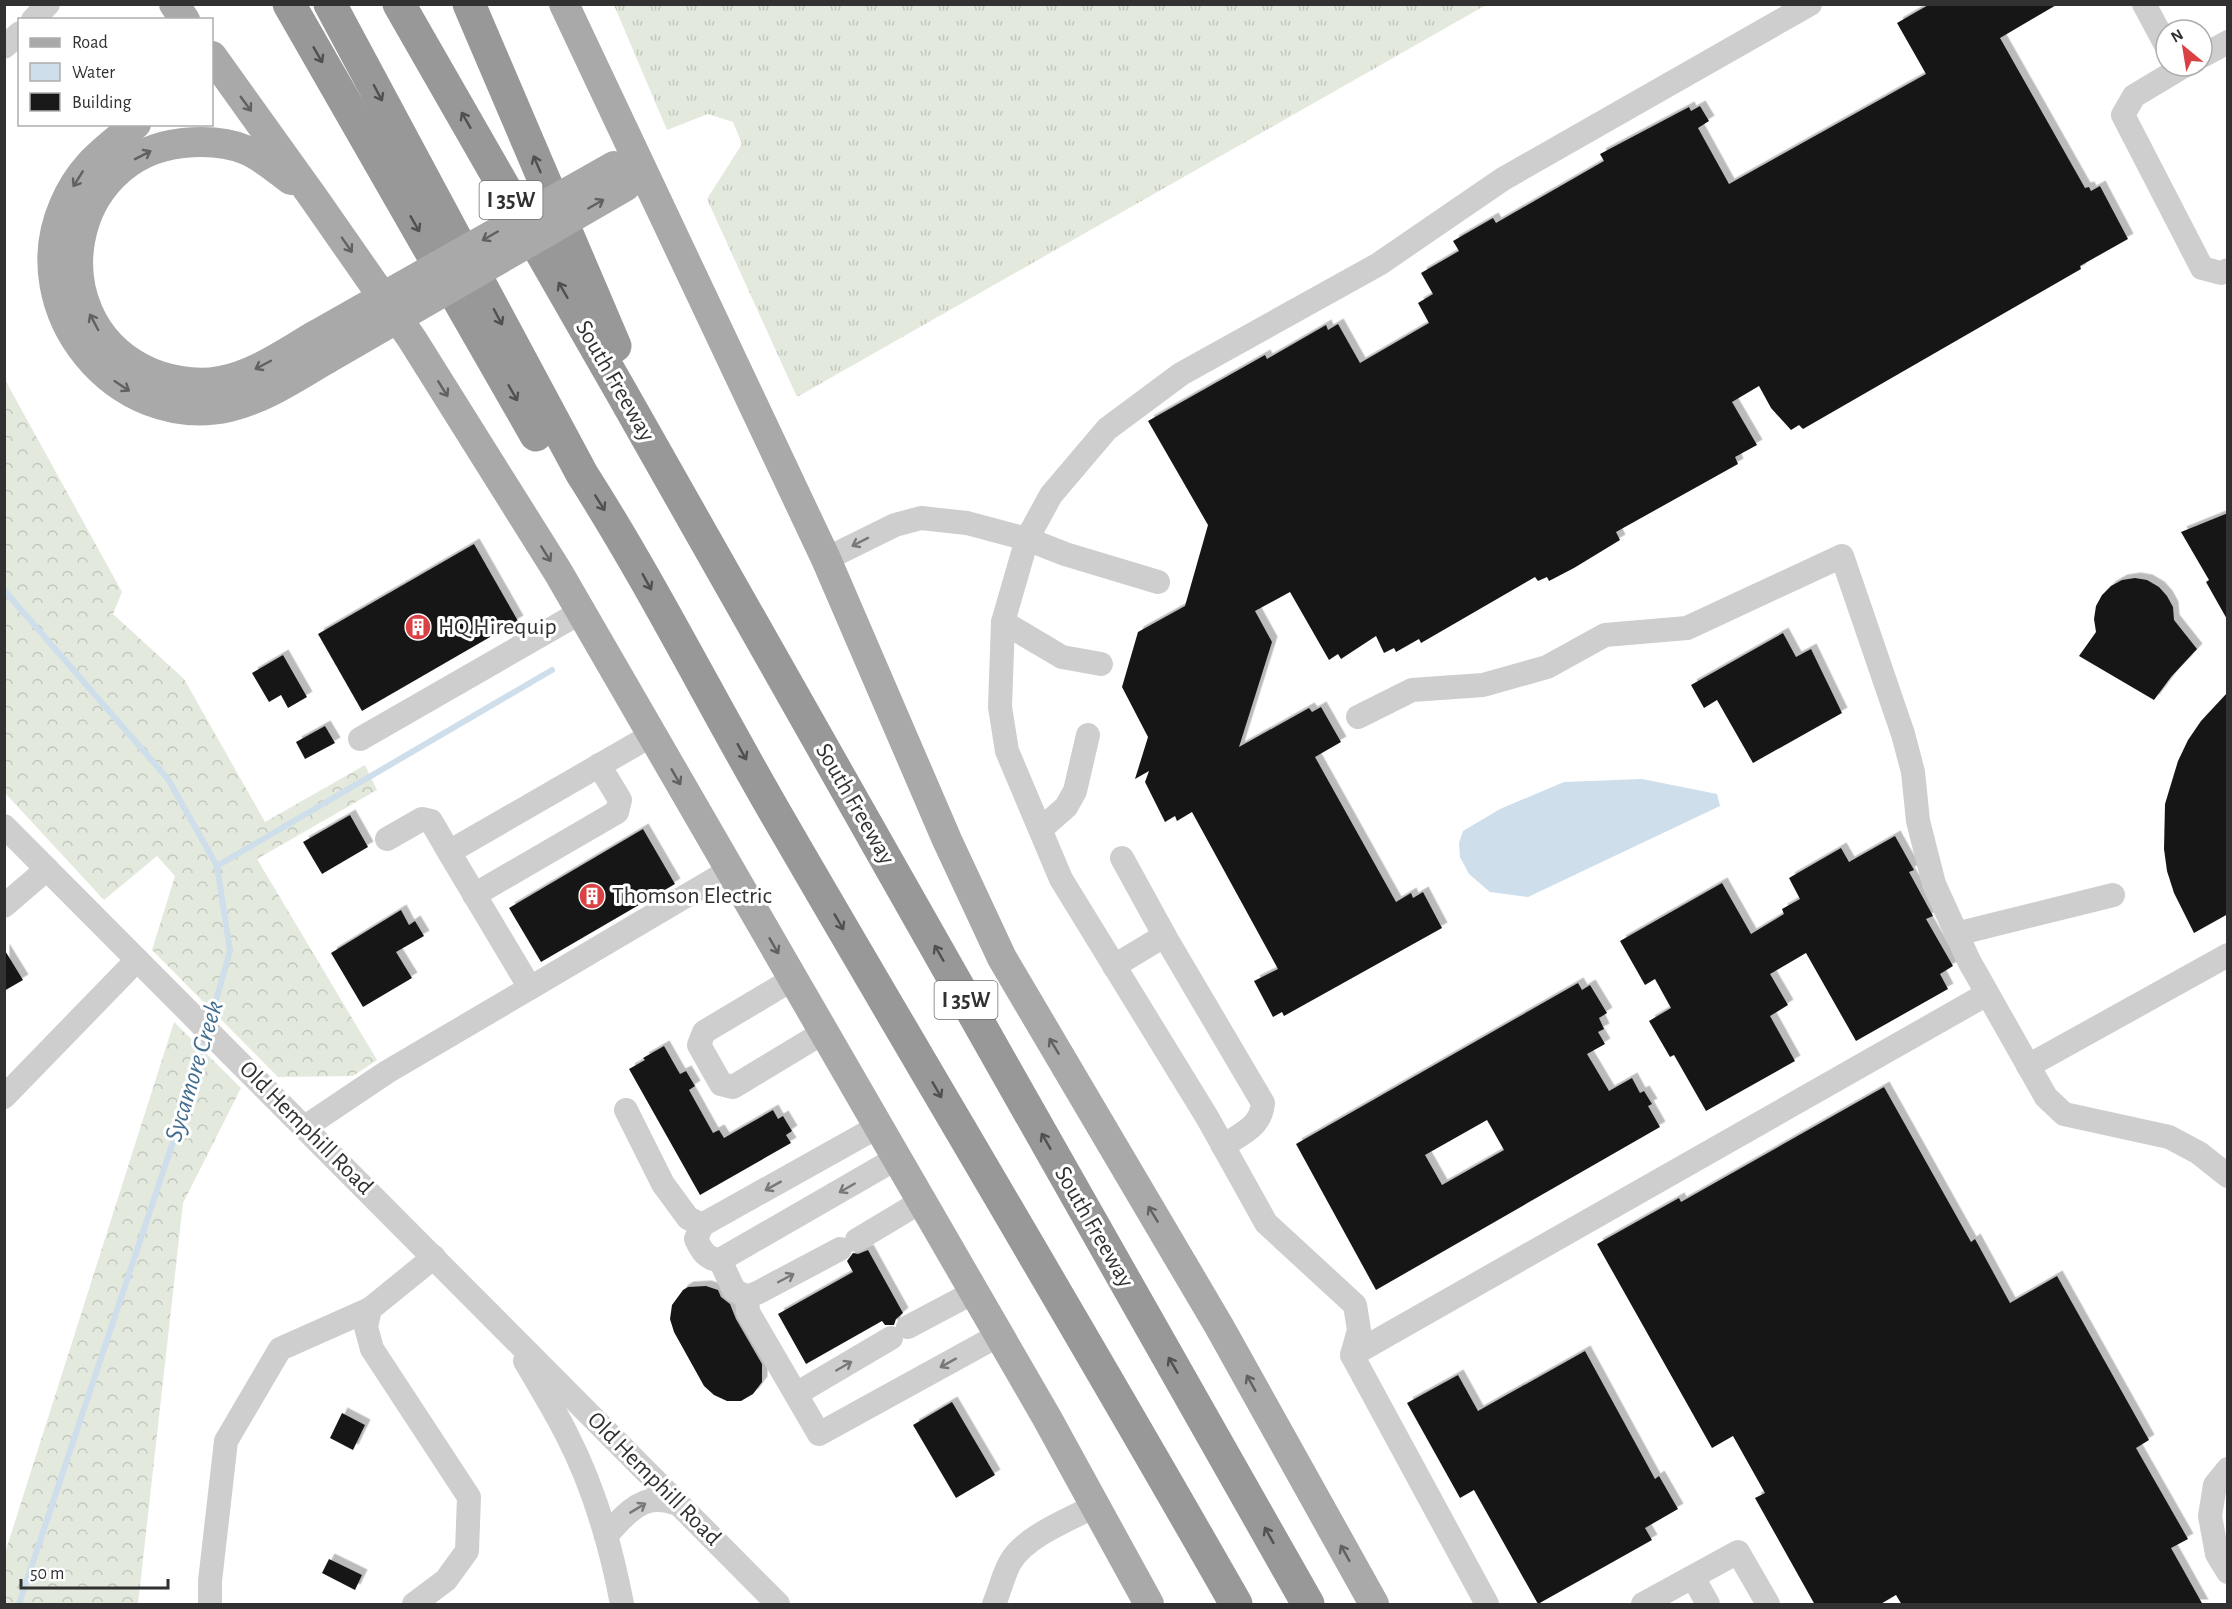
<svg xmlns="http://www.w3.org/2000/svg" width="2232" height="1609" font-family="'Alegreya Sans',sans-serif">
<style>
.grass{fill:url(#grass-tufts)}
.forest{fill:url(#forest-crowns)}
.water{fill:#cedeeb}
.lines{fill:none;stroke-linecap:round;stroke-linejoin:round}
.stream{stroke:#cedeeb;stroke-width:6}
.building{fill:#181818;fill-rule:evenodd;filter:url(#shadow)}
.minor{stroke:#cecece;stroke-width:24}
.major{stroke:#a9a9a9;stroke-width:30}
.highway{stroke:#989898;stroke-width:33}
.major-bridge{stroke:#a9a9a9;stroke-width:30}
.oneway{stroke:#505050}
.oneway2{stroke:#616161}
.oneway3{stroke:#787878}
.labels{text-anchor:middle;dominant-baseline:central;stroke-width:6;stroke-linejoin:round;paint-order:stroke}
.shield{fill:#fff;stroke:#6f6f6f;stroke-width:1.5}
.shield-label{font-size:22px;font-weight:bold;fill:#313131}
.street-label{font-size:24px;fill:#313131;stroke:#fff}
.poi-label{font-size:24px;fill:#313131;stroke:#fff;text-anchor:start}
.water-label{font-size:26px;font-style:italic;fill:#436d8e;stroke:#fff}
</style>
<defs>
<pattern id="grass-tufts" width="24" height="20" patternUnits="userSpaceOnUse" patternTransform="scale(1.5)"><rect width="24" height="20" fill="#e3e9dd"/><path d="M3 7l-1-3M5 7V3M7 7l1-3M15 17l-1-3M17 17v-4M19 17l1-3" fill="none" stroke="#c3c8be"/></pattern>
<pattern id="forest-crowns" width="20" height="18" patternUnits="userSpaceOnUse" patternTransform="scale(1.5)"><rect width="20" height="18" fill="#e3e9dd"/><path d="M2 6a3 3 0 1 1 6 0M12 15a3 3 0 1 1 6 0" fill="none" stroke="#c3c8be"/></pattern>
<filter id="shadow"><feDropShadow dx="5.5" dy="-5.5" stdDeviation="0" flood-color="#0004"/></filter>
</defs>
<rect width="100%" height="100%" fill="#fff"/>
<path class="grass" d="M614,5H1486L797,397L707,199L742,144L733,122L708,114L667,130Z"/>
<g class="forest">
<path d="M4,378L122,592L113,614L184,679L265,822L365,765L377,790L257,859L377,1060L353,1076L278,1077L152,950L175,876L157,856L104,900L5,793Z"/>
<path d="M174,1022L241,1088L183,1203L138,1604H5V1553Z"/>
</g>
<path class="water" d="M1642,779L1717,794L1720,806L1528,897L1490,892L1469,874L1460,857L1459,843L1463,831L1500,809L1564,782Z"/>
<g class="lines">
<g class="stream">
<path d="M4,590L168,779L217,866L230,951L209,1025"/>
<path d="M217,866L552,670"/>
<path d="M19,1604L190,1091L205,1038"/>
</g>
</g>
<g class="building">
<path d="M1930,4H2058L2000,38L2085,188L2089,187L2091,191L2100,186L2128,239L2080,266L2081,269L1803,429L1799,425L1791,430L1771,408L1759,386L1732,402L1757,445L1735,457L1738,464L1616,532L1620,540L1574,568L1549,581L1547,577L1538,581L1535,577L1421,643L1419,639L1396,652L1394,648L1384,653L1376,636L1341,659L1338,654L1329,660L1290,592L1255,611L1272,642L1239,747L1309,708L1312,712L1321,707L1341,742L1315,757L1396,902L1411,893L1413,898L1423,892L1442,928L1284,1016L1282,1012L1273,1017L1254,981L1278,969L1192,812L1177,821L1175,816L1165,822L1145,782L1149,771L1135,779L1148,737L1122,687L1138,632L1185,606L1208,525L1148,421L1265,355L1267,359L1326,325L1328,330L1338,324L1360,363L1429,323L1418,303L1433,294L1421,273L1459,251L1453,241L1493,218L1496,223L1604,161L1600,154L1689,107L1691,111L1700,106L1709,121L1698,128L1729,184L1926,74L1897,23Z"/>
<path d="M2228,513V621L2206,582L2209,580L2181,532Z"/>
<path d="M474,544L518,621L362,711L318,634Z"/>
<path d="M2135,578L2147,580L2159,587L2167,596L2173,607L2174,620L2197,649L2171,677L2154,700L2079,656L2096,632L2094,619L2096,606L2102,595L2111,586L2122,580Z"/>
<path d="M1783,633L1796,657L1811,649L1842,713L1753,763L1717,700L1704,708L1691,685Z"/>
<path d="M283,655L307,697L288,708L281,695L269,702L252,673Z"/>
<path d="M2228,692V914L2194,933L2174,893L2167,871L2164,849L2165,804L2178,761L2188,740L2201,721Z"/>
<path d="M325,726L335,743L305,759L296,742Z"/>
<path d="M350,815L368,847L322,874L303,842Z"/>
<path d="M643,829L675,884L541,962L509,908Z"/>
<path d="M1895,836L1914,870L1909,872L1933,916L1926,919L1953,966L1940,974L1948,989L1856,1041L1806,953L1770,974L1788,1005L1770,1016L1795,1061L1706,1111L1674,1055L1670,1057L1649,1021L1671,1008L1655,979L1645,985L1620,941L1722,883L1751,934L1784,914L1782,909L1800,899L1789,878L1841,848L1849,862Z"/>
<path d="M401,910L409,925L415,921L424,936L396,952L412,978L363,1007L331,953Z"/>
<path d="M4,949L23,980L4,991Z"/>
<path d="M1578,983L1582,990L1590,985L1607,1013L1599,1018L1604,1029L1598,1032L1605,1044L1587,1054L1609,1091L1632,1078L1640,1093L1644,1091L1652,1104L1648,1106L1660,1127L1376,1290L1296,1144ZM1487,1120L1504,1150L1442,1185L1425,1155Z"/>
<path d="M664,1046L680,1074L686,1071L695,1086L689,1090L713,1133L719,1130L724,1138L773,1110L778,1119L783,1116L792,1131L786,1135L791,1143L700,1195L629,1069L645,1060L643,1058Z"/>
<path d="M1884,1087L1971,1242L1975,1239L2010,1303L2057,1276L2149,1440L2136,1448L2188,1539L2171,1548L2203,1605H1902L1896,1595L1879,1605H1815L1755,1498L1765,1493L1733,1436L1712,1448L1597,1244L1679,1198L1681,1202Z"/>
<path d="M868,1250L903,1313L896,1319L894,1325H885L882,1321L806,1364L778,1314L853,1272L847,1261L853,1253L858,1254Z"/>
<path d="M706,1286L718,1290L721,1297L730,1304L736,1319L762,1364V1382L753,1394L741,1401H727L714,1395L704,1386L674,1332L670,1319L672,1305L683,1290L688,1287Z"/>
<path d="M1585,1351L1655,1479L1659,1476L1678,1509L1645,1528L1652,1540L1538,1604L1474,1490L1460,1498L1407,1403L1458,1375L1478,1411Z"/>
<path d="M952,1402L995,1475L956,1498L913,1425Z"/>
<path d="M342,1413L365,1425L353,1450L330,1438Z"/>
<path d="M329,1559L362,1575L355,1590L322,1573Z"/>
</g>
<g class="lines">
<g class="minor">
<path d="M2144,4L2166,45"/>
<path d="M33,20L48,4"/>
<path d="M4,47L20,33"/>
<path d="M2202,56L2228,42"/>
<path d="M2184,66L2134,96L2123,115L2202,268L2221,273L2228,270"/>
<path d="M826,559L895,525L921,518L967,523L1027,539L1065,554L1158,582"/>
<path d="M1003,622L1062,657L1101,664"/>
<path d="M1358,717L1412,690L1483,685L1547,667L1605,635L1687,628L1842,556L1903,734L1913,772L1918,821L1934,884L1969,961L2046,1097L2064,1114L2169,1137L2199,1153L2228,1176"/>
<path d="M652,735L449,852L530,988L730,870"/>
<path d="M360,739L581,612"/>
<path d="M4,826L778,1604"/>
<path d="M1041,829L1066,807L1075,791L1088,735"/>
<path d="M387,839L422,819L431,821L449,852"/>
<path d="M1122,858L1167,940L1263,1103C1261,1127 1241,1134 1223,1146"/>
<path d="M474,895L617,812L620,800L599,765"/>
<path d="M4,906L47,869"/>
<path d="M1956,934L2113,895"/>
<path d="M1114,966L1164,936"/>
<path d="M793,979L704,1032L699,1045L721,1084L733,1087L824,1032"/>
<path d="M2028,1066L2228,955"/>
<path d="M4,1097L137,960"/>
<path d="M626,1110L663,1184L688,1218L702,1225"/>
<path d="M305,1127L387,1072L530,988"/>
<path d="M857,1240L922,1201"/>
<path d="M840,1249L759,1292L747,1297L734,1290L720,1260L897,1158"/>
<path d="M720,1260C707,1260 701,1250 696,1239L702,1225L879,1126"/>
<path d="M747,1297L748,1312L819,1434L999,1335"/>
<path d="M370,1309L366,1327L372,1349L469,1497L467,1551L446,1580L414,1604"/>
<path d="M908,1327L974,1292"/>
<path d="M1352,1355L1987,994"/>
<path d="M525,1361C539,1385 554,1409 566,1433C594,1487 611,1546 622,1604"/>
<path d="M796,1394L891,1338"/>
<path d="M2228,1469L2215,1485L2210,1516L2217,1554L2228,1572"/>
<path d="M606,1536C619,1521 637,1499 658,1500C664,1500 672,1502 678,1504"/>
<path d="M1693,1577L1708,1604"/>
<path d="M210,1604V1581L226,1441L280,1349L370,1309L434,1257"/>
<path d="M994,1604C1000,1591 1003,1574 1011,1561C1026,1536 1070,1519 1095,1506"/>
<path d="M1487,1604L1352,1355L1359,1330L1355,1305L1266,1223L1207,1117L1061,879L1007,751L1000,707L1003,622L1027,539L1051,495L1107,429L1181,374L1379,264L1503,179L1810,4"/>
<path d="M1643,1604L1738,1552L1768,1604"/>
</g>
<g class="major">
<path d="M174,4L185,20"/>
<path d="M564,4L826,559L947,840L1002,958L1219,1326L1374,1604"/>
<path d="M212,56L313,197L412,339L558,572L1047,1418L1149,1604"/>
<path d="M136,124C104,151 81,165 64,205C18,310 116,432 229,407C264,399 296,377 327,359"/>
<path d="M291,180C277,170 263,157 246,150C227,142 204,141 183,143C67,155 39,314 141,368C164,380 195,386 220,381C254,375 285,353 314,336"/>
</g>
<g class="highway">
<path d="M289,4L536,435"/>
<path d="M330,4L582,474C656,590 717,714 787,833C936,1090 1089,1345 1236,1604"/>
<path d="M399,4L623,395L1308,1604"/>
<path d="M469,4L615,346"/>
</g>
<g class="major-bridge">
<path d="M314,336L614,166"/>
<path d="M327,359L626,186"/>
</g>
</g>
<defs><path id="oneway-shaft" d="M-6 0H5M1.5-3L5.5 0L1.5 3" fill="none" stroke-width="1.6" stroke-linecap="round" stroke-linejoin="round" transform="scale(1.5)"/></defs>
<g class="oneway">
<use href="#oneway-shaft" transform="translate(318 55) rotate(60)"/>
<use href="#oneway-shaft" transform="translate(378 93) rotate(62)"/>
<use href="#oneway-shaft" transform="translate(466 120) rotate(-120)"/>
<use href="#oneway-shaft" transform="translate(537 164) rotate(-113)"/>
<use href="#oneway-shaft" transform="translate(415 224) rotate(60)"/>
<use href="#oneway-shaft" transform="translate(563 290) rotate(-120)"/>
<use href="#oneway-shaft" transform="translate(498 317) rotate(62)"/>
<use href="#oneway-shaft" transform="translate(513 393) rotate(60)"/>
<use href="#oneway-shaft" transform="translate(600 503) rotate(58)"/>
<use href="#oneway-shaft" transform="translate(647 582) rotate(61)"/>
<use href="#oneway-shaft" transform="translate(742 752) rotate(61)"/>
<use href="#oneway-shaft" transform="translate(839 922) rotate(60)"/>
<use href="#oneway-shaft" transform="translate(939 953) rotate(-120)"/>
<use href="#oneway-shaft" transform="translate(937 1090) rotate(60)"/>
<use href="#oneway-shaft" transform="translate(1046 1141) rotate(-120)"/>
<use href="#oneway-shaft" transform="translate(1173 1365) rotate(-120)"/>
<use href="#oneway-shaft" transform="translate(1269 1535) rotate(-119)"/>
</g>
<g class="oneway2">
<use href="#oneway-shaft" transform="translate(246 104) rotate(54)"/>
<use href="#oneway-shaft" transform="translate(143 155) rotate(-27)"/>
<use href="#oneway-shaft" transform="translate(78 179) rotate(122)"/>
<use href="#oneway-shaft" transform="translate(596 204) rotate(-30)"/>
<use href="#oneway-shaft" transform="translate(490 236) rotate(150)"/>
<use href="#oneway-shaft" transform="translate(347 245) rotate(55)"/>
<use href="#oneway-shaft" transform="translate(94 322) rotate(-118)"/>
<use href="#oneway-shaft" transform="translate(263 365) rotate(152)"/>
<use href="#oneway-shaft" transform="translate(122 386) rotate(34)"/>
<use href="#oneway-shaft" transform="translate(443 389) rotate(58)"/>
<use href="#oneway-shaft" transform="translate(546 554) rotate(58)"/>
<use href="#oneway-shaft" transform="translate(676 777) rotate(60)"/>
<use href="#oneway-shaft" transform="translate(774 946) rotate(60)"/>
<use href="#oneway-shaft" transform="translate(1054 1046) rotate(-121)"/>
<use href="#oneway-shaft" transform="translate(1153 1214) rotate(-121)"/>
<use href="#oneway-shaft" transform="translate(1251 1383) rotate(-119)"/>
<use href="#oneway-shaft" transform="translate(1345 1553) rotate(-119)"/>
</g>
<g class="oneway3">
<use href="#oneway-shaft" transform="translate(860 542) rotate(153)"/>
<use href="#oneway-shaft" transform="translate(773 1186) rotate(151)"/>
<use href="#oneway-shaft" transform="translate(847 1188) rotate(150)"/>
<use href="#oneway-shaft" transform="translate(786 1278) rotate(-28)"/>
<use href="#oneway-shaft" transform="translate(948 1363) rotate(151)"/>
<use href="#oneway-shaft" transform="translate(844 1366) rotate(-30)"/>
<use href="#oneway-shaft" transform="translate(638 1508) rotate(-31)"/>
</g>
<defs>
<symbol id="building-disc" viewBox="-11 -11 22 22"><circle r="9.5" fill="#da4144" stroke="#fff"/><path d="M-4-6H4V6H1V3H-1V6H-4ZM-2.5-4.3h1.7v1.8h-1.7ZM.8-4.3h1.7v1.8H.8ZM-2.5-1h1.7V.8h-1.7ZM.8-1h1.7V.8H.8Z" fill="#fff"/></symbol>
</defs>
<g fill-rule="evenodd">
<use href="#building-disc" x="403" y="612" width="30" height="30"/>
<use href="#building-disc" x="577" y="881" width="30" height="30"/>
</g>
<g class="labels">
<g class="shield">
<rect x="479.5" y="181" width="63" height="38" rx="4.5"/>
<rect x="934.5" y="981" width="63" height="38" rx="4.5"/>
</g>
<g class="shield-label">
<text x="511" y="200">I 35W</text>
<text x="966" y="1000">I 35W</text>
</g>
<g class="street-label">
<text transform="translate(615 381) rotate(60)">South Freeway</text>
<text transform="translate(855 804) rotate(60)">South Freeway</text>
<text transform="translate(306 1128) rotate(45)">Old Hemphill Road</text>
<text transform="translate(1094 1227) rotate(60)">South Freeway</text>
<text transform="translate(654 1479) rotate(45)">Old Hemphill Road</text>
</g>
<g class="poi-label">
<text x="438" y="627">HQ Hirequip</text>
<text x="612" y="896">Thomson Electric</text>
</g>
<g class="water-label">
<text transform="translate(194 1071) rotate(-73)">Sycamore Creek</text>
</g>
</g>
<rect width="2232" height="1609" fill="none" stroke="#313131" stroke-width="12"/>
<rect x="18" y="18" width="195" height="108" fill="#ffffff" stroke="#adadad" stroke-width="1.5"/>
<rect x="30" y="38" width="30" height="9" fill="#a9a9a9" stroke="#adadad" stroke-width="1.5"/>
<text x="72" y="48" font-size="18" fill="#313131">Road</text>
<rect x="30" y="63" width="30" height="18" fill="#cedeeb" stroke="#adadad" stroke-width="1.5"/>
<text x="72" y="78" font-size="18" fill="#313131">Water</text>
<rect x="30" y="93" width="30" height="18" fill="#181818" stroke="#adadad" stroke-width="1.5"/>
<text x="72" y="108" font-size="18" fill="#313131">Building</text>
<g transform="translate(2184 48) rotate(330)"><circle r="28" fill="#ffffff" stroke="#adadad" stroke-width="1.5"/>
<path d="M0-4.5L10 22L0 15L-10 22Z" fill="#da4144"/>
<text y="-9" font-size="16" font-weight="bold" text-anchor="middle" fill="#313131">N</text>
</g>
<path d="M21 1579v9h147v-9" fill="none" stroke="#313131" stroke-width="3"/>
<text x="30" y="1579" font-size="18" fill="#313131" stroke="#ffffff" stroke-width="4.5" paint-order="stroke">50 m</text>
</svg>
